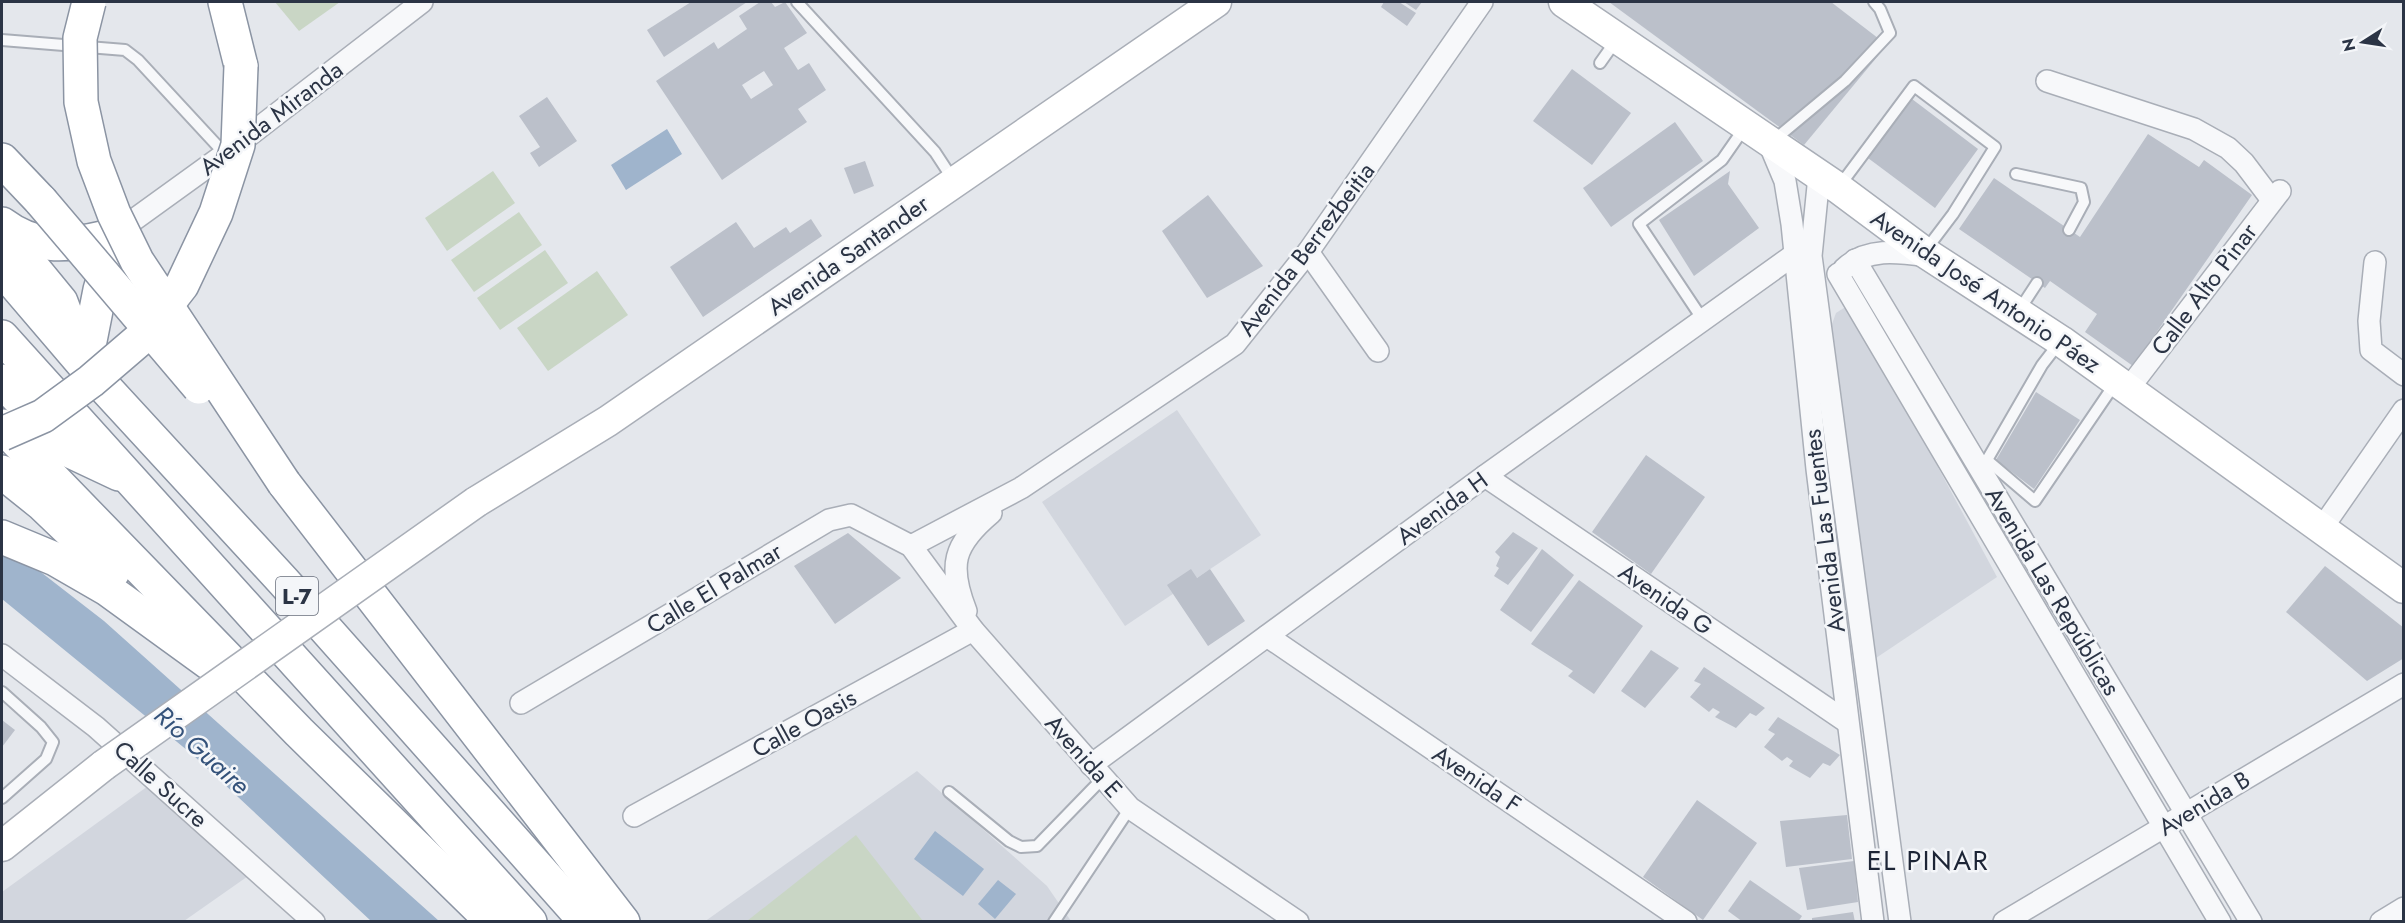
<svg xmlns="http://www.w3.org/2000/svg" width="2405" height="923" font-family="Jost,sans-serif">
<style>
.built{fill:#d2d6de}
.green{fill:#c9d6c5}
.water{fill:#9fb4cc}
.building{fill:#bbc0ca;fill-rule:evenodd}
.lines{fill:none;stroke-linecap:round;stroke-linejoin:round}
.lane-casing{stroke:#a9aeb7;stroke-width:14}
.street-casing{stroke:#a9aeb7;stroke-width:24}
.secondary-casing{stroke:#a9aeb7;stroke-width:33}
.highway-casing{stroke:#8b94a3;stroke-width:36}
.lane{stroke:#f7f8fa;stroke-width:10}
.street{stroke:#f7f8fa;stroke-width:21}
.secondary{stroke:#fff;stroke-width:30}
.highway{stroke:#fff;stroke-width:33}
.secondary-bridge-casing{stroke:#a9aeb7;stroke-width:33;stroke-linecap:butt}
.highway-bridge-casing{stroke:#8b94a3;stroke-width:36;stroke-linecap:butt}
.secondary-bridge{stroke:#fff;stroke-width:30}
.highway-bridge{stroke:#fff;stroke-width:33}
.labels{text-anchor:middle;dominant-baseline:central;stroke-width:5;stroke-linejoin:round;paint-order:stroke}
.shield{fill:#f4f6f9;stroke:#676e7b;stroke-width:1.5}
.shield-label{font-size:22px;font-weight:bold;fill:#2b3445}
.street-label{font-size:24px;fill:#2b3445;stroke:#f4f6f9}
.water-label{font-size:26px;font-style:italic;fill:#34527a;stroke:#f4f6f9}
.quarter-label{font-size:27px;letter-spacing:1.5px;fill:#1d2536;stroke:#f4f6f9}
</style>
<rect width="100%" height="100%" fill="#e4e7ec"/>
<g class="built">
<path d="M1847,306L1904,404L1997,577L1870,662L1829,332L1836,313Z"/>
<path d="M1177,410L1261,535L1125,626L1042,502Z"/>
<path d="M917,771L1047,886L1071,921L704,922Z"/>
<path d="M159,778L258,869L184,921H2V892Z"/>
</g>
<g class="green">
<path d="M275,2H340L299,31Z"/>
<path d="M493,171L515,203L447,251L425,218Z"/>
<path d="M519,212L542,245L474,292L451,260Z"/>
<path d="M545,250L568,283L500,330L477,298Z"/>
<path d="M597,271L628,315L548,371L517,328Z"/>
<path d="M856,835L923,921H747Z"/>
</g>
<g class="water">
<path d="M667,129L682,154L626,190L611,165Z"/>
<path d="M2,542L104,621L439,921H371L193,755L2,599Z"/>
<path d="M935,831L984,869L963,896L914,859Z"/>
<path d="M998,880L1016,894L995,919L978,904Z"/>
</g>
<g class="building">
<path d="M691,2H747L664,57L647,30Z"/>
<path d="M760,2H771L775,7L785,2L807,33L784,48L798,70L809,63L826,90L798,109L807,122L722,180L656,81L714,42L718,49L747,29L739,16ZM764,71L773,85L751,99L742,85Z"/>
<path d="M1384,2H1399L1416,13L1407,26L1381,7Z"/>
<path d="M1404,2H1422L1416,10Z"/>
<path d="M1609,2H1831L1887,45L1804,145Z"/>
<path d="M1572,69L1631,113L1592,165L1533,121Z"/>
<path d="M547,97L577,141L539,167L530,153L540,147L519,116Z"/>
<path d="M1912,99L1978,149L1935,208L1868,158Z"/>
<path d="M1675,122L1703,161L1611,227L1583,188Z"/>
<path d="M2148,134L2199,167L2204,160L2252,195L2133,366L2085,332L2097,314L2050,281L2045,288L1959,229L1994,178L2080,237Z"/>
<path d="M865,161L874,186L854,194L844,168Z"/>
<path d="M1730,171L1728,184L1759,228L1694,276L1659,220Z"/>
<path d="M1208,195L1263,266L1207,298L1162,231Z"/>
<path d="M811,219L822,236L703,317L670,267L736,222L754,248L786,227L790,233Z"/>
<path d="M2036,392L2080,420L2034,489L1996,460Z"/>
<path d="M1646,455L1705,497L1651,574L1592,532Z"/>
<path d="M1513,532L1538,548L1508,585L1494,576L1499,568L1496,566L1500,557L1495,552Z"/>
<path d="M848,533L901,578L835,624L794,566Z"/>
<path d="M1542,549L1574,575L1531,632L1500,610Z"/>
<path d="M2325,566L2404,628V658L2367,681L2286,612Z"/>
<path d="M1191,569L1197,578L1210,569L1245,621L1208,646L1167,585Z"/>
<path d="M1579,580L1643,626L1594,694L1568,676L1573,671L1531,644Z"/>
<path d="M1651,650L1679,668L1645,708L1621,691Z"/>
<path d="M1704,667L1765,708L1756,716L1750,713L1736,728L1715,717L1720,712L1713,708L1709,712L1690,697L1701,684L1694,681Z"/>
<path d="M1778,717L1840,755L1830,766L1823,763L1810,778L1789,766L1793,761L1787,757L1782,761L1764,747L1775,734L1768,730Z"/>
<path d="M2,720L15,730L2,747Z"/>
<path d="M1697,800L1757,843L1703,920L1643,877Z"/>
<path d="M1847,815L1852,859L1786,867L1780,821Z"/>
<path d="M1854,861L1858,902L1807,910L1799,868Z"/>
<path d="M1750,880L1802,916L1798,922H1743L1728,911Z"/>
<path d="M1853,912L1855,922H1812V918Z"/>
</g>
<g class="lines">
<defs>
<g id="lane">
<path d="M797,2L935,152L954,181"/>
<path d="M2,40L125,50L138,60L225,154"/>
<path d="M1600,63L1617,39"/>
<path d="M1773,141L1845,81L1890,33L1880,9L1874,2"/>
<path d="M2016,174L2081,188L2084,202L2069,230"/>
<path d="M1838,188L1914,86L1995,147L1953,214L1925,251"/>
<path d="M2018,312L2037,283"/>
<path d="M1703,320L1639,224L1722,160L1745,127"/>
<path d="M2059,343L2042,365L1987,460L2035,501L2116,382"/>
<path d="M2,692L41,727L53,742L46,759L2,798"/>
<path d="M949,792L1009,841L1021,847L1037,846L1103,778"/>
<path d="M1054,922L1130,808"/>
</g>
<g id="street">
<path d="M2047,81L2194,129L2228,148L2244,163L2272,200"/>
<path d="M1769,143L1785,181L1792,224L1817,469L1873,922"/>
<path d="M1819,176L1811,256L1900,922"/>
<path d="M117,232L225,154L422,2"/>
<path d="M1308,252L1378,351"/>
<path d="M1855,260L2251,922"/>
<path d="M2375,262L2369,321L2371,350L2404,375"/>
<path d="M1844,269C1867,247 1899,252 1928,256"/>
<path d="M1838,274L2220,922"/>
<path d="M2129,388L2280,191"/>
<path d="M1485,476L1847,722"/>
<path d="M2322,528L2404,410"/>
<path d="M911,546L1021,488L1235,344L1308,252L1482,2"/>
<path d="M966,611C948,565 953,545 991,513"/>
<path d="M1267,636L1686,922"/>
<path d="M2,655L96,727L314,922"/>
<path d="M521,703L829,520L851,515L911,546L973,630L1130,808L1298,922"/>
<path d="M1091,765L1485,476L1795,254"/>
<path d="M634,816L973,630"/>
<path d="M2004,922L2404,684"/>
<path d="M2381,922L2404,908"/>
</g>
<g id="secondary">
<path d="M1564,2L1838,188L1924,252L2061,341L2404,588"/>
<path d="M476,502L608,421L1216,2"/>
<path d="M2,846L104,765"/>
</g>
<g id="highway">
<path d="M225,2L241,66"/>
<path d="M2,160L41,201"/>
<path d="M2,224C34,248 64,247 102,238"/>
<path d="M2,230L61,302L76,342"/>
<path d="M2,269L85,366L284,582L586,922"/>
<path d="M2,337L530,922"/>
<path d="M85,366L100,290L117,232"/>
<path d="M2,381L68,450L119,474"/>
<path d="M2,426L299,732L493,922"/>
<path d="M2,472L42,504L113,572"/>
<path d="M284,483L623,922"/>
<path d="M2,537L55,559L107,589L209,663"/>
</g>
</defs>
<use href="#lane" class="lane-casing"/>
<use href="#street" class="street-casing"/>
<use href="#secondary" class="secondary-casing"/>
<use href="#highway" class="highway-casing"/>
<use href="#lane" class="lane"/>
<use href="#street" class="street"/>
<use href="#secondary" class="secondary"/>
<use href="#highway" class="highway"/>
<defs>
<path id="secondary-bridge" d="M104,765L476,502"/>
<g id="highway-bridge">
<path d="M89,2L80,38L81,102L94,161L114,214L137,261L284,483"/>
<path d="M41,201L199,387"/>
<path d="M2,434L43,416L91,381L140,339L182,285L216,213L238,145L241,66"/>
</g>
</defs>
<use href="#secondary-bridge" class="secondary-bridge-casing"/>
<use href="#highway-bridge" class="highway-bridge-casing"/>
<use href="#secondary-bridge" class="secondary-bridge"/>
<use href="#highway-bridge" class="highway-bridge"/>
</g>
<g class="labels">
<rect class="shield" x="276" y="577" width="42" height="38" rx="4.5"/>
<g class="shield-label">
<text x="297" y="596">L-7</text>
</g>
<g class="street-label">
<text transform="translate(271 118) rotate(-37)">Avenida Miranda</text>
<text transform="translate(1306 249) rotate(-53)">Avenida Berrezbeitia</text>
<text transform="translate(848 255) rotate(-35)">Avenida Santander</text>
<text transform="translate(2204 289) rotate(-53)">Calle Alto Pinar</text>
<text transform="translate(1986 291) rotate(34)">Avenida José Antonio Páez</text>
<text transform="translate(1442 508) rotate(-36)">Avenida H</text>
<text transform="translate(1824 531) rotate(-97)">Avenida Las Fuentes</text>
<text transform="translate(714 588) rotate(-31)">Calle El Palmar</text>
<text transform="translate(2053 591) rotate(59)">Avenida Las Repúblicas</text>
<text transform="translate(1666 599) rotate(34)">Avenida G</text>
<text transform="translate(804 723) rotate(-29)">Calle Oasis</text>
<text transform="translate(1084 756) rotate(48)">Avenida E</text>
<text transform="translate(1477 779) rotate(34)">Avenida F</text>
<text transform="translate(161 784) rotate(42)">Calle Sucre</text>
<text transform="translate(2204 803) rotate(-31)">Avenida B</text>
</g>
<g class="water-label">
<text transform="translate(202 750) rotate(42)">Río Guaire</text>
</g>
<g class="quarter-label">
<text x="1928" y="860">EL PINAR</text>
</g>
</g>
<rect width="2405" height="923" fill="none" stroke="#2b3445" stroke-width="6"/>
<g transform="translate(2363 42) rotate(258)" stroke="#f4f6f9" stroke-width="4.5" paint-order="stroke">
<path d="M0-4.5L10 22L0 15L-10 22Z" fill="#2b3445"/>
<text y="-9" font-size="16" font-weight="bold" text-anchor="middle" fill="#2b3445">N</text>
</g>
</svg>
